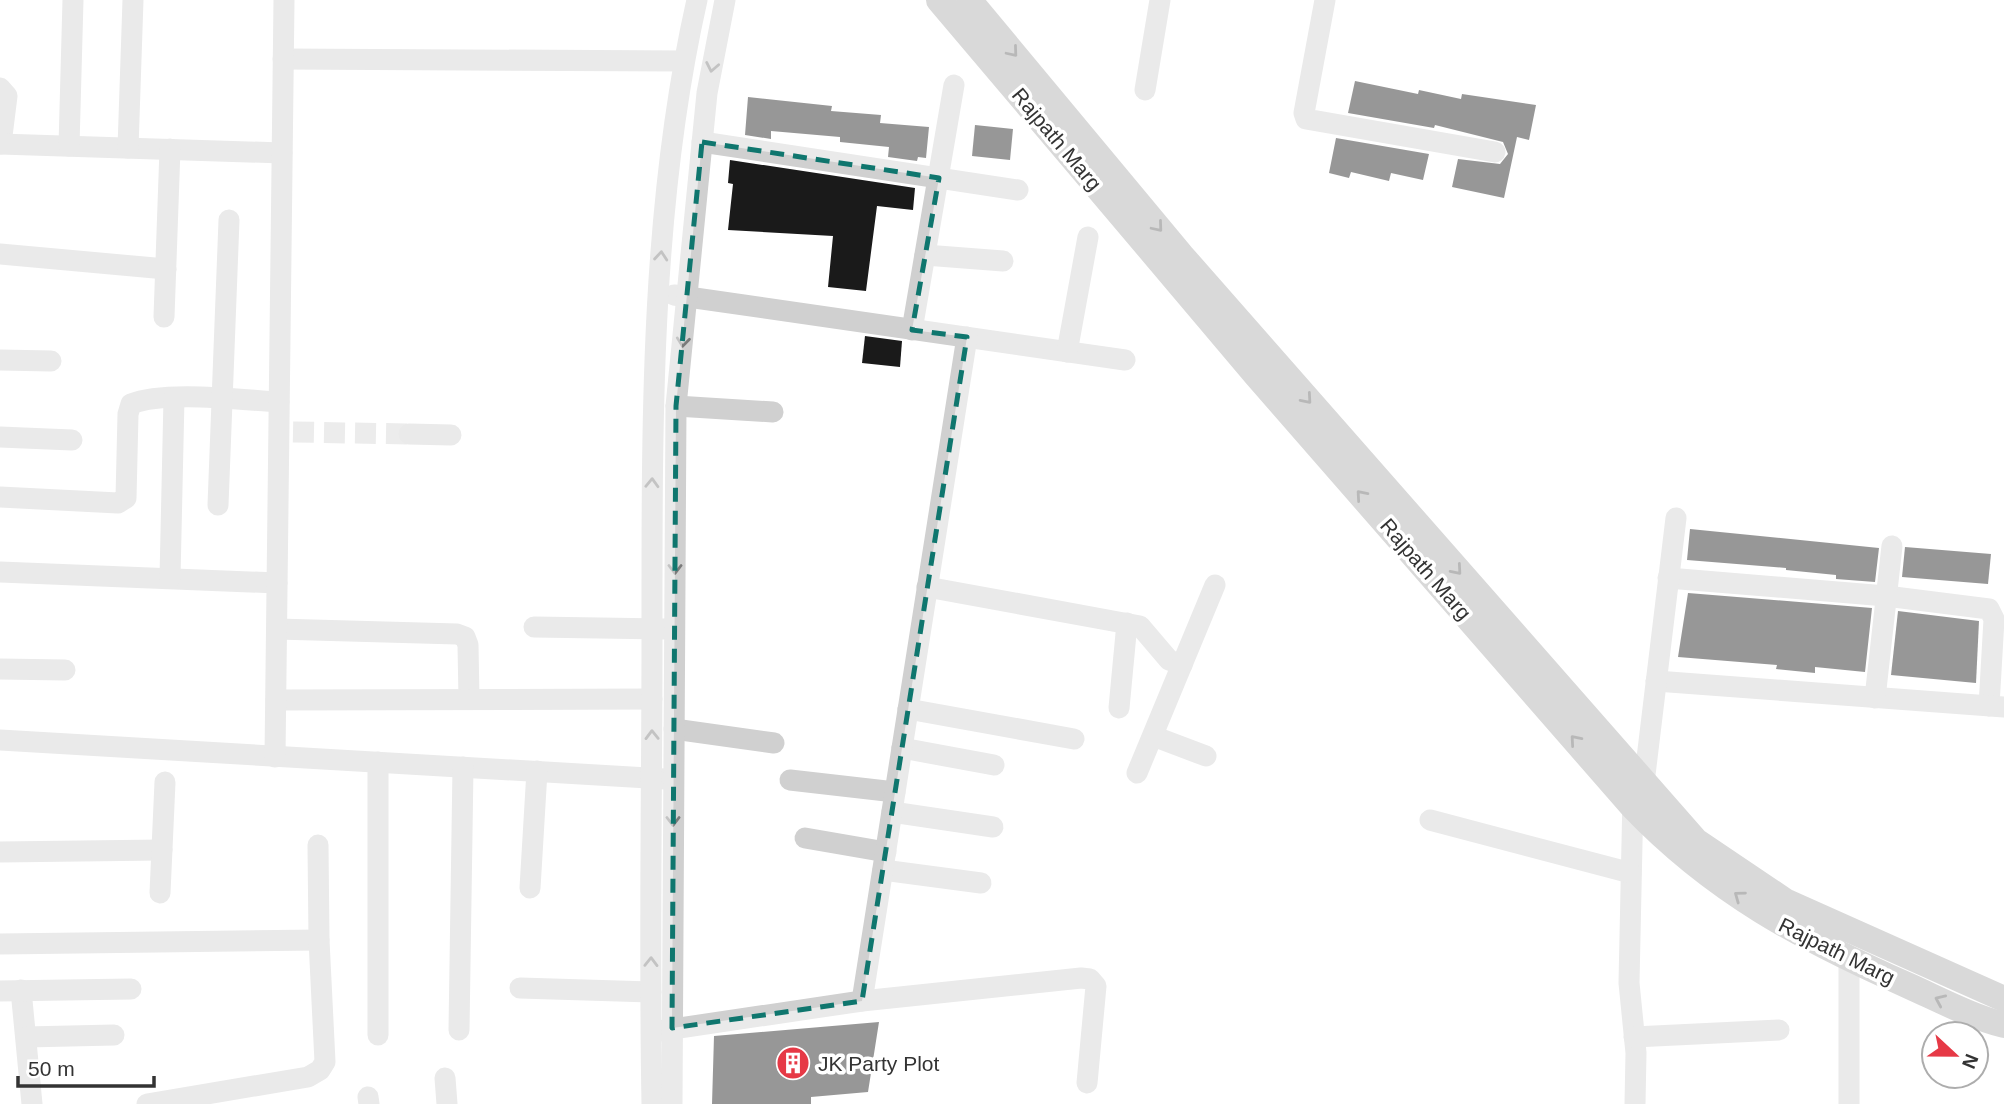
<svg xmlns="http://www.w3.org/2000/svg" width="2004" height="1104" font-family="Helvetica,sans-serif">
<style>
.building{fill:#1a1a1a}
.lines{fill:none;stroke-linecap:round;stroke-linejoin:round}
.minor-tunnel{stroke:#d6d6d6;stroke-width:21;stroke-dasharray:21 10;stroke-linecap:butt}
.minor{stroke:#d0d0d0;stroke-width:21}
.major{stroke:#ababab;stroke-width:26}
.oneway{stroke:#636363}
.oneway2{stroke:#7a7a7a}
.marked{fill:none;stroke:#0f766e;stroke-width:5;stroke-dasharray:14 9;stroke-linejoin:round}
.labels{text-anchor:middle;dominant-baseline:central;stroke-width:7;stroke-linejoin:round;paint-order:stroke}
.street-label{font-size:21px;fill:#333;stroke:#fff}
.poi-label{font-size:21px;fill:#333;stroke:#fff;text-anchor:start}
</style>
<rect width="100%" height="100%" fill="#fff"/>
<g class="building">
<path d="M1355,81L1418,94L1419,90L1461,99L1462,94L1536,105L1529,140L1517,137L1504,198L1452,187L1458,159L1500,164L1508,154L1503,142L1435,125L1434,128L1348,113Z"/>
<path d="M748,97L832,106L831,111L881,115L880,123L929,127L926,158L918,157L917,161L888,157L889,147L840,142V137L771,131V139L745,135Z"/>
<path d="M975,125L1013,129L1010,160L972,156Z"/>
<path d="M1336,138L1429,154L1423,180L1391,173L1389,181L1351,172L1349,178L1329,173Z"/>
<path d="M730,160L915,188L913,210L877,206L866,291L828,287L833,236L728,230L733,184L728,183Z"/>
<path d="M865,336L902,341L900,367L862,363Z"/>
<path d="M1690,529L1879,548L1875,582L1836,579V575L1786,570V568L1687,560Z"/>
<path d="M1905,547L1991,554L1988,584L1902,577Z"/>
<path d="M1688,593L1872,608L1865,672L1815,667V673L1776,669L1777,665L1678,657Z"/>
<path d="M1898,611L1979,621L1976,683L1891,675Z"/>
<path d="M879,1022L868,1092L811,1097V1104H712L714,1036Z"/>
</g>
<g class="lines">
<path class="minor-tunnel" d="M293,432L409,434"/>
<g class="minor">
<path d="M1325,0L1304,113L1306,119L1495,152"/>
<path d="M283,59L683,61"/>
<path d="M0,88L7,96L1,144"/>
<path d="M1145,90L1160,0"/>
<path d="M702,142L1018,190"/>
<path d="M0,144L282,153"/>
<path d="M69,146L73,0"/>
<path d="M128,148L133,0"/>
<path d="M0,254L166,269"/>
<path d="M925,255L1003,261"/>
<path d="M674,295L1125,360"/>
<path d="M164,317L170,149"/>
<path d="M912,330L954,85"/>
<path d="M1067,352L1088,237"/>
<path d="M0,360L51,361"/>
<path d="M676,406L773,412"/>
<path d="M409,434L451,435"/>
<path d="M0,437L72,440"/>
<path d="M0,497L118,503L126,498L128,414L131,404C165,390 242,400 279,402"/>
<path d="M218,505L229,220"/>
<path d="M0,572L277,583"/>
<path d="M170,578L174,398"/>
<path d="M1668,578L1886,596L1989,609L1994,619L1989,706"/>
<path d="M927,587L1140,626L1169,660L1182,665"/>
<path d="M534,627L665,629"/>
<path d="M277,629L457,634L465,637L468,645L469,699"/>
<path d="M0,669L65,670"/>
<path d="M1656,681L2004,707"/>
<path d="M1875,698L1892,546"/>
<path d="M276,700L652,699"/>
<path d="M1119,708L1127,623"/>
<path d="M908,709L1074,739"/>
<path d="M674,729L774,743"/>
<path d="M1153,736L1206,756"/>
<path d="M0,740L665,779"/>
<path d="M902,748L994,765"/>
<path d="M275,757L284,0"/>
<path d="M378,762V1035"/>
<path d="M1137,773L1215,585"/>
<path d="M790,780L895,792"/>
<path d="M1644,783L1676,518"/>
<path d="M1633,796L1629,983L1636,1053L1635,1104"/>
<path d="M892,812L993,827"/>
<path d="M1430,820L1631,873"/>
<path d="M805,838L886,852"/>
<path d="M0,852L162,850"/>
<path d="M883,870L981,883"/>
<path d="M530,888L537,771"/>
<path d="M160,893L165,782"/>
<path d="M0,944L319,940"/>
<path d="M1849,958V1104"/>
<path d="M520,988L651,992"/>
<path d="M21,990L32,1104"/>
<path d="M0,991L131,989"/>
<path d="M862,1001L967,337"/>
<path d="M459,1030L463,767"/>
<path d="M659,1031L862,1001L1081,978L1090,979L1096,986L1087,1083"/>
<path d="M26,1037L114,1035"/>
<path d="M1634,1037L1779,1030"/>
<path d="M445,1078L447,1104"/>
<path d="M368,1097L369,1104"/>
<path d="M147,1104L308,1077L320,1070L325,1062L319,940L318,845"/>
<path d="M652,1104C649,948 652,792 652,637C652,425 650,208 697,0"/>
<path d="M672,1104L676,406L707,93L725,0"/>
</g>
<g class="major">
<path d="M939,0L1257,376L1632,806C1714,892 1803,939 1909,986C1940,1000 1972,1017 2004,1025"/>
<path d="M969,0L1182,256L1696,841L1785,901L2004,999"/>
</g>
</g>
<defs><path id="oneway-chevron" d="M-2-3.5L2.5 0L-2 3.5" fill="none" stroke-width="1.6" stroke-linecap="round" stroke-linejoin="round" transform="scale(1.75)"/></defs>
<g class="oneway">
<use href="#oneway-chevron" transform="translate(1013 52) rotate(50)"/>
<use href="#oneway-chevron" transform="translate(1158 227) rotate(50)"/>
<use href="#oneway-chevron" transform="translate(1307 399) rotate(49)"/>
<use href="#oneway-chevron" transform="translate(1361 495) rotate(-131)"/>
<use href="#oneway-chevron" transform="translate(1457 570) rotate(49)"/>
<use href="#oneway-chevron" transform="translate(1575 740) rotate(-131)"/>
<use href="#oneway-chevron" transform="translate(1739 896) rotate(-144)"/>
<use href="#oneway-chevron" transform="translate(1940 1000) rotate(-156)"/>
</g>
<g class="oneway2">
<use href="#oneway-chevron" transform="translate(712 67) rotate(101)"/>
<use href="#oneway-chevron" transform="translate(661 256) rotate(-85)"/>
<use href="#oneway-chevron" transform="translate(683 342) rotate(96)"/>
<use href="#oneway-chevron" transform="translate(652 483) rotate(-88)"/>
<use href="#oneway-chevron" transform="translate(675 569) rotate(90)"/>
<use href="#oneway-chevron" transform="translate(652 735) rotate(-91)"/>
<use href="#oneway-chevron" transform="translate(673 821) rotate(90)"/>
<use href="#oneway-chevron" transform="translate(651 962) rotate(-89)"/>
</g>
<path d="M0 0H2004V1104H0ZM702,142L939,178L912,330L967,337L862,1001L672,1028L676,406Z" fill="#fff" fill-opacity=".55" fill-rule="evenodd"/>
<path class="marked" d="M702,142L939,178L912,330L967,337L862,1001L672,1028L676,406Z"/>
<defs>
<symbol id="building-disc" viewBox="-11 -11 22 22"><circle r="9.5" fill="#e63946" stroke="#fff"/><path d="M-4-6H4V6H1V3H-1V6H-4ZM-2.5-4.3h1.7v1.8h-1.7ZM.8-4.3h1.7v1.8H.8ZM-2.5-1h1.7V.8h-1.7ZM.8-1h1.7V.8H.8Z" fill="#fff"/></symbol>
</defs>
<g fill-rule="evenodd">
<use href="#building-disc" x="774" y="1044" width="38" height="38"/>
</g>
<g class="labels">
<g class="street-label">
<text transform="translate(1057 139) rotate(50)">Rajpath Marg</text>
<text transform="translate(1426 569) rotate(49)">Rajpath Marg</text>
<text transform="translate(1837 951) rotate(26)">Rajpath Marg</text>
</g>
<g class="poi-label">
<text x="818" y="1063">JK Party Plot</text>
</g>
</g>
<g transform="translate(1955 1055) rotate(112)"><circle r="33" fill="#ffffff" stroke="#adadad" stroke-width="2"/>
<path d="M0-5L12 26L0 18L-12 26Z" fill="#e63946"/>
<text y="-10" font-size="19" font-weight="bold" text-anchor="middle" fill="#333333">N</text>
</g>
<path d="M18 1076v10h136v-10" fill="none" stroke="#333333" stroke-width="3.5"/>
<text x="28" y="1076" font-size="21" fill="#333333" stroke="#ffffff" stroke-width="5" paint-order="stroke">50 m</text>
</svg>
